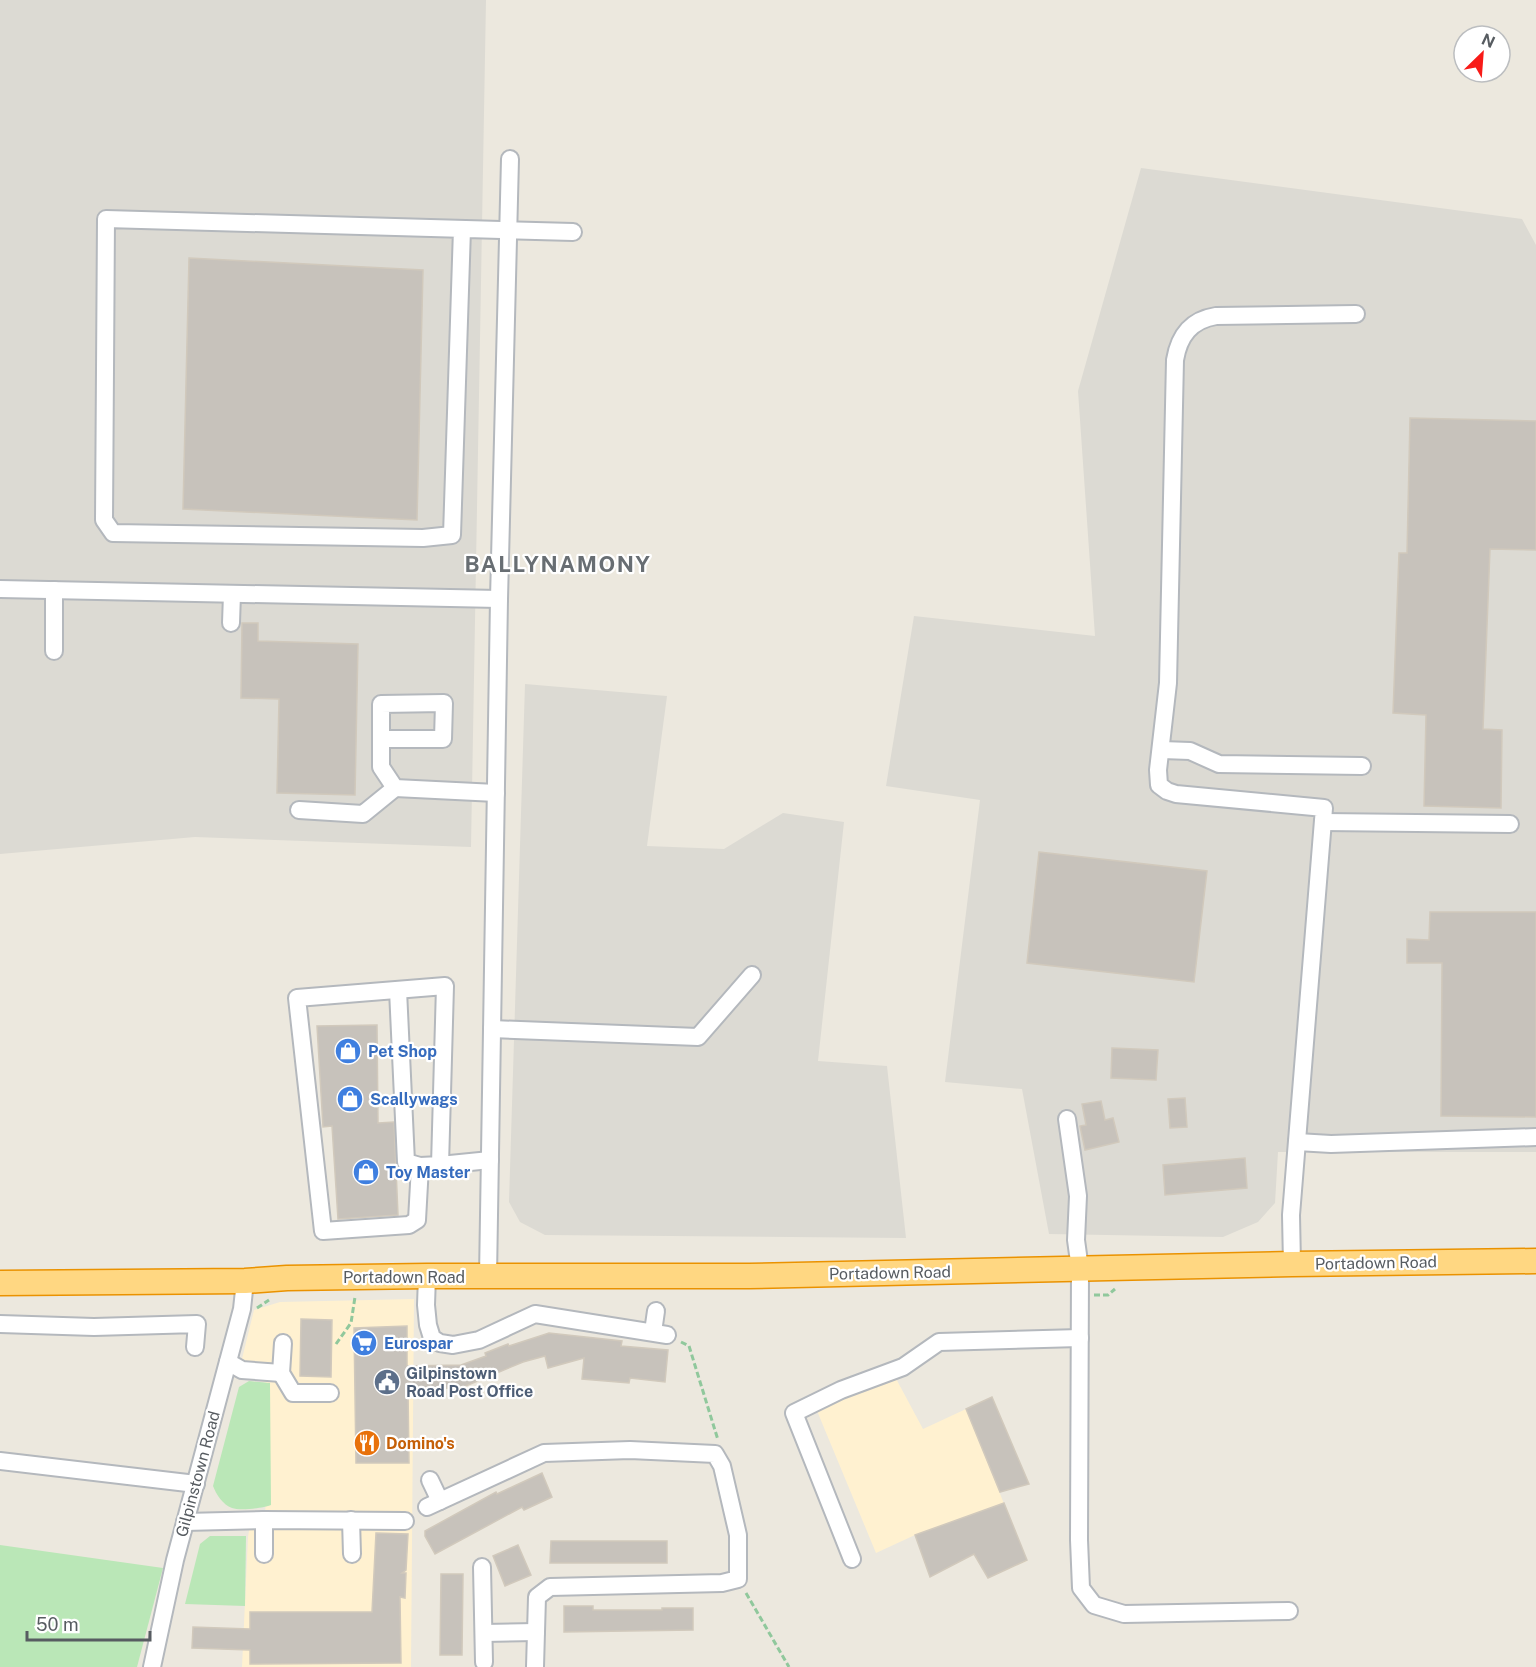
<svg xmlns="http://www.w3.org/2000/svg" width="1536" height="1667" font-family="'Public Sans',sans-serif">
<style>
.commercial{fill:#fff1d0}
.industrial{fill:#dcdad3}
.green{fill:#bae7b7}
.building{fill:#c7c2bb;stroke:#d1c9bc;stroke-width:1.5}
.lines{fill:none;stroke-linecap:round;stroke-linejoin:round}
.minor-casing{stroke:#b4b8bd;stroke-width:20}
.highway-casing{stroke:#ea9200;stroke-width:27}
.path{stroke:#90c89c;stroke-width:3;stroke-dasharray:6 3;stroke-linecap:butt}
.minor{stroke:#fff;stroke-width:16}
.highway{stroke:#ffd782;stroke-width:24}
.labels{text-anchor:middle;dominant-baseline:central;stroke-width:4.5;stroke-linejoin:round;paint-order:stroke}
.shop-label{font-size:16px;font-weight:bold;fill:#366cbe;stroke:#fff;text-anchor:start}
.street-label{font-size:16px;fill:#575c61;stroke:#fff}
.service-label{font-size:16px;font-weight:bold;fill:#4e5e75;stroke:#fff;text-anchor:start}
.food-label{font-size:16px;font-weight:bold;fill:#c56008;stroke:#fff;text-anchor:start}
.district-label{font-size:22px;font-weight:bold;letter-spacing:1.5px;fill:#686e73;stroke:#fff}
</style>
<rect width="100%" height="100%" fill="#ece8de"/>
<g class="commercial">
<path d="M414,1299L411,1667H242L248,1537L251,1518L265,1517L270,1384L238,1375L254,1310L280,1302Z"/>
<path d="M893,1373L923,1429L966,1409L1027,1561L988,1578L974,1554L930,1577L915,1535L876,1553L815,1406Z"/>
</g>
<g class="industrial">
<path d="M0,0H486L471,847L195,837L0,854Z"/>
<path d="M1141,168L1522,219L1536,245V1152H1278L1275,1203L1258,1222L1223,1237L1049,1234L1022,1089L945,1082L980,800L886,786L914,616L1095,636L1078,391Z"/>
<path d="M525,684L667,696L647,846L724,849L783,813L844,822L818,1061L887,1066L906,1238L545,1235L520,1222L509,1202Z"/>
</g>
<g class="green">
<path d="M249,1381L270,1383L271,1505C264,1508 240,1511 232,1508C223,1505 216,1494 213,1486L239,1387Z"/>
<path d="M210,1536H246L245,1606L185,1604L200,1544Z"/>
<path d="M0,1545L163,1568L137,1667H0Z"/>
</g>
<g class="building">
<path d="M189,258L423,270L417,520L183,509Z"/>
<path d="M1410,418L1536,421V550L1490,549L1483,729L1502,730L1501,808L1424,806L1426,715L1393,713L1399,553H1407Z"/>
<path d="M242,623H258V641L358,644L355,795L277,793L279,699L241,698Z"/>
<path d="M1039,852L1207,871L1194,982L1027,963Z"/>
<path d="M1430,912H1536V1117L1441,1116L1442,963H1407V939L1429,940Z"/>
<path d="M377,1025L378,1123L394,1122L398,1215L338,1219L332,1126L323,1127L317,1026Z"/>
<path d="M1112,1048L1158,1050L1156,1080L1111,1078Z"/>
<path d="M1185,1098L1187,1127L1170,1128L1168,1099Z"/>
<path d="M1101,1101L1105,1120L1113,1118L1119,1142L1085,1150L1080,1126L1086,1125L1082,1104Z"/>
<path d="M1245,1158L1247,1188L1165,1195L1163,1165Z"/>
<path d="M301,1319L332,1320L331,1377L300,1376Z"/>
<path d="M407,1326V1366L461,1365L486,1356L485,1353L508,1344L509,1346L549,1333L622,1341L621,1346L668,1350L665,1382L630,1378L629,1383L582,1379L584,1358L548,1368L545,1356L523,1362L461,1388L408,1389L409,1463H356L354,1328Z"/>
<path d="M992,1397L1029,1484L1000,1492L966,1409Z"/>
<path d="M542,1473L552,1497L524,1510L522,1507L435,1554L425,1536V1531L496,1492L497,1494Z"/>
<path d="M1004,1503L1027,1560L988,1578L974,1554L930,1577L915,1535Z"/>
<path d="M376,1533L408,1534L406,1570L402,1573H406L405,1598L400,1597L401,1663L250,1664V1650L192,1648L193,1627L250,1629V1612H372Z"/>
<path d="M551,1541H667V1563H550Z"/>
<path d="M518,1545L531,1575L505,1586L493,1556Z"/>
<path d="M441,1574H463L462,1655H440Z"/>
<path d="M564,1606H593V1610H662V1608H693V1630L564,1632Z"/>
</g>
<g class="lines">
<defs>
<g id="minor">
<path d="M462,229L452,535L423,538L113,533L104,520L106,219L573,232"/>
<path d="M0,589L499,599"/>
<path d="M54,590V651"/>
<path d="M231,623L232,594"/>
<path d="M381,739H443L444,703L381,704V767L395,788L496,793"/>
<path d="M1162,750L1190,751L1219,764L1362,766"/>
<path d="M299,810L363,814L395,788"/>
<path d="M1323,822L1510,824"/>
<path d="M398,990L406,1162L420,1166"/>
<path d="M492,1029L698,1037L752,975"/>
<path d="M1067,1119L1078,1196L1076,1240L1080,1269L1079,1540L1081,1588L1094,1605L1124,1614L1289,1611"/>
<path d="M1297,1142L1331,1144L1536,1137"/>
<path d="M440,1165L420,1166L417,1220L409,1225L323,1231L297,998L445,986L440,1165L490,1160"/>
<path d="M1292,1264L1291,1215L1324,808L1176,794L1167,791L1159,785L1158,770L1168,683L1175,360C1179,336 1191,320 1216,316L1356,314"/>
<path d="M427,1276L426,1305L428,1325L432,1338L440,1343L453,1345L479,1340L535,1314L667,1335"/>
<path d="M488,1277L499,599L510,159"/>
<path d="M0,1324L94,1327L197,1324L195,1347"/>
<path d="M653,1332L656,1311"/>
<path d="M283,1343L281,1373L293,1393H330"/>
<path d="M228,1362L242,1370L281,1373"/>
<path d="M0,1461L196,1484"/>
<path d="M430,1480L440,1501"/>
<path d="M427,1507L544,1453L630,1450L715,1454L722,1466L738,1535V1579L722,1583L550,1587L537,1597L535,1667"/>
<path d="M264,1520V1554"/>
<path d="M351,1520L352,1554"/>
<path d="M185,1522L264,1520L405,1521"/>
<path d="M852,1559L794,1413L841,1390L903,1367L939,1342L1080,1338"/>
<path d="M482,1567L484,1662"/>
<path d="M484,1633L536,1632"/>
<path d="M152,1667L175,1560L242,1309L245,1281"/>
</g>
<path id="highway" d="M0,1283L245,1281L287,1278L427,1276H749L1292,1264L1536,1261"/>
</defs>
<use href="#minor" class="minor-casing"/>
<use href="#highway" class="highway-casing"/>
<g class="path">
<path d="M1094,1295H1108L1115,1289"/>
<path d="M257,1308L269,1300"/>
<path d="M681,1342L689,1346L718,1440"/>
<path d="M336,1344L351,1323L355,1297"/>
<path d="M746,1593L789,1667"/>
</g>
<use href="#minor" class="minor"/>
<use href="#highway" class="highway"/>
</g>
<defs>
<symbol id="shop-disc" viewBox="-11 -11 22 22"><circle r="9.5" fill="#3f7fe0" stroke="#fff"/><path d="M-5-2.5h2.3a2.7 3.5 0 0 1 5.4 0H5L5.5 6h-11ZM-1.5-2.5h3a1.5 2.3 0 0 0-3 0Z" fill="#fff"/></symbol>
<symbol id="supermarket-disc" viewBox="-11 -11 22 22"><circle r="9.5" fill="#3f7fe0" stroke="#fff"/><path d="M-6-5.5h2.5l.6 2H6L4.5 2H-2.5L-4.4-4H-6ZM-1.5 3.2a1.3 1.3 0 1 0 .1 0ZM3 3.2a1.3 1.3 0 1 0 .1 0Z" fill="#fff"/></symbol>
<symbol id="civic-disc" viewBox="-11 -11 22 22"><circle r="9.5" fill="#5c6f8a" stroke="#fff"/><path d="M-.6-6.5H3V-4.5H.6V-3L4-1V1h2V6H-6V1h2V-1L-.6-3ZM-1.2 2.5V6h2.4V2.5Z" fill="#fff"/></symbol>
<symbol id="restaurant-disc" viewBox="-11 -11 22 22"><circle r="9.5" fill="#e8710a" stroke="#fff"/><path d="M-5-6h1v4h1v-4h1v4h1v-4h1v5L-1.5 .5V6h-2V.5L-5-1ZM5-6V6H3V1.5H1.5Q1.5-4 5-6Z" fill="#fff"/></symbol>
</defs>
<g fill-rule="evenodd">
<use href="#shop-disc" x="333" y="1036" width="30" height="30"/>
<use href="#shop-disc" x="335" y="1084" width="30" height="30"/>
<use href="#shop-disc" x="351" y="1157" width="30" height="30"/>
<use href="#supermarket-disc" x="349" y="1328" width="30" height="30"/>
<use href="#civic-disc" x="372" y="1367" width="30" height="30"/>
<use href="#restaurant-disc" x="352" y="1428" width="30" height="30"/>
</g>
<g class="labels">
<g class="shop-label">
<text x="368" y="1051">Pet Shop</text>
<text x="370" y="1099">Scallywags</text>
<text x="386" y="1172">Toy Master</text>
<text x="384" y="1343">Eurospar</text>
</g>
<g class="street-label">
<text transform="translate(1376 1263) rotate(-1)">Portadown Road</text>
<text transform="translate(890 1273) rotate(-1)">Portadown Road</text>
<text x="404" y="1277">Portadown Road</text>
<text transform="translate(198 1474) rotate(-75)">Gilpinstown Road</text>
</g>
<g class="service-label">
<text x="406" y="1373">Gilpinstown<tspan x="406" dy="18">Road Post Office</tspan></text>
</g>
<g class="food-label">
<text x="386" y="1443">Domino's</text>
</g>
<g class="district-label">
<text x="558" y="564">BALLYNAMONY</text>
</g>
</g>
<g transform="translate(1482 54) rotate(25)"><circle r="28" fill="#ffffff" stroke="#bcbec0" stroke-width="1.5"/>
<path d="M0-4.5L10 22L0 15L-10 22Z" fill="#f81b18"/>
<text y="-9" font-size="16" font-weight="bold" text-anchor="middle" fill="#575c61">N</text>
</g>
<path d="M27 1631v9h123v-9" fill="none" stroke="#575c61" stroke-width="3"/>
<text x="36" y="1631" font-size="18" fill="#575c61" stroke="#ffffff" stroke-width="4.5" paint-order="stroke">50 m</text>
</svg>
